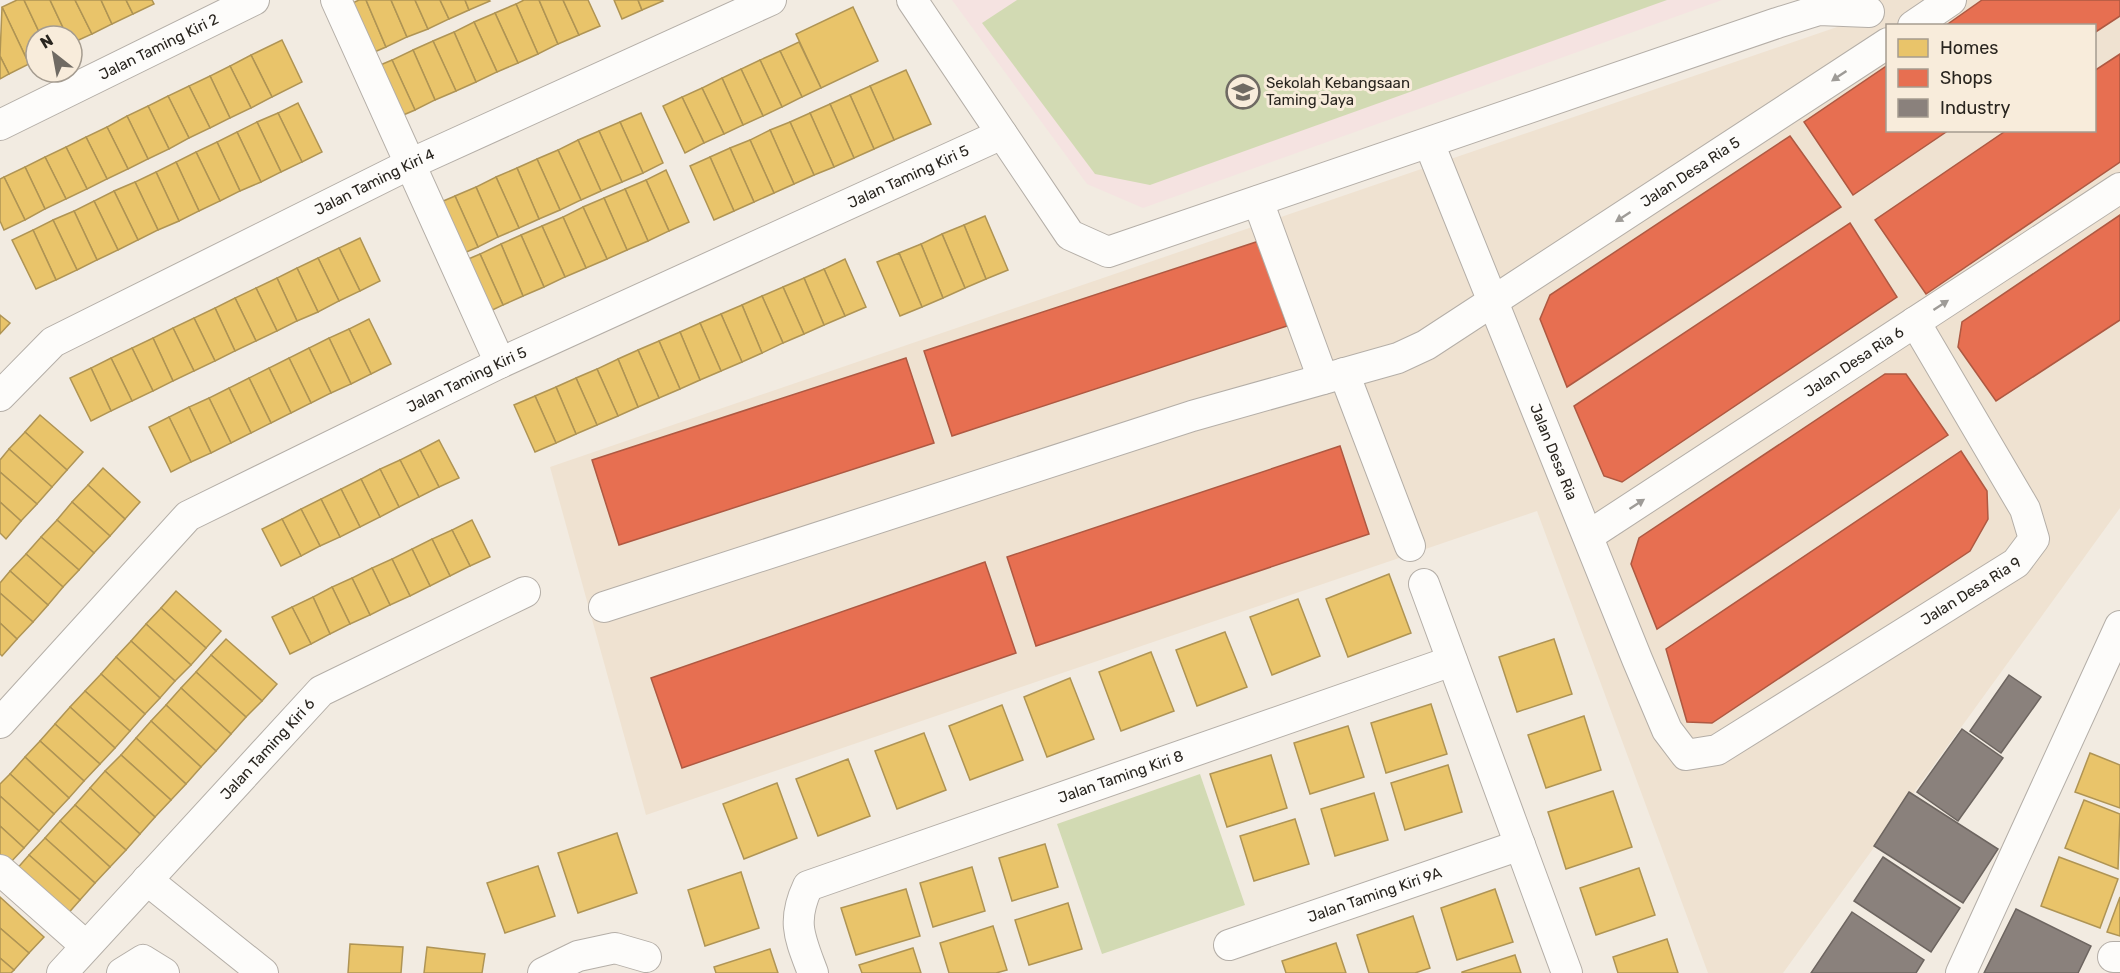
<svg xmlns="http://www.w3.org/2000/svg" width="2120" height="973" font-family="Rubik,sans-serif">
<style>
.built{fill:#efe2d1;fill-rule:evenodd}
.education{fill:#f5e3e1}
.green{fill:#d2dab3}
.homes{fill:#e9c46a;stroke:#af9454;stroke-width:1.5}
.shops{fill:#e76f51;stroke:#ae5942;stroke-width:1.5}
.industry{fill:#8a817c;stroke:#6d6560;stroke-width:1.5}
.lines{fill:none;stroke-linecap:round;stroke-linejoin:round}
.minor-casing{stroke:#b4aea7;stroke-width:32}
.minor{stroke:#fdfcfa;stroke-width:30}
.oneway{fill:#9e9b97}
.labels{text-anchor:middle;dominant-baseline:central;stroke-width:6;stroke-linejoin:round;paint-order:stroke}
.street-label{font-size:15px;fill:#29251f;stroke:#f8ecdb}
.poi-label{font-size:15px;fill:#29251f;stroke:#f8ecdb;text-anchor:start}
</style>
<rect width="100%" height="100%" fill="#f2ebe1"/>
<path class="built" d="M1823,0H2120V508L1783,973H1708L1537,511L646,815L550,467L1840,26ZM1888,26H2094V130H1888Z"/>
<path class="education" d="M952,0H1722L1143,208L1087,184Z"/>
<g class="green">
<path d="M1017,0H1667L1150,185L1095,174L982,23Z"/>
<path d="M1200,774L1245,905L1102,954L1057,824Z"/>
</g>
<g class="homes">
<path d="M17,0H24L41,36H36V61L29,64L2,7Z"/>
<path d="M24,0H50L67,36H41Z"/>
<path d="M50,0H75L92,34L72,43V36H67Z"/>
<path d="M75,0H101L112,24L92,34Z"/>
<path d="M101,0H126L133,14L112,24Z"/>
<path d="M126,0H152L154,4L133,14Z"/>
<path d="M359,0H366L386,47L365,56L344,7Z"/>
<path d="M366,0H391L407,37L386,47Z"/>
<path d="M391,0H415L428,29L407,37Z"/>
<path d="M415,0H440L449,19L428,29Z"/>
<path d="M440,0H465L469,10L449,19Z"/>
<path d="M465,0H489L490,1L469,10Z"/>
<path d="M524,0H539L558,44L538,54L516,4Z"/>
<path d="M539,0H563L579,35L558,44Z"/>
<path d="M563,0H588L600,26L579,35Z"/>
<path d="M614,0H638L642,10L622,19Z"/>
<path d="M638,0H662L663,1L642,10Z"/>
<path d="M516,4L538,54L518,63L495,13Z"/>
<path d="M2,7L29,64L9,74L0,56Z"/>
<path d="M853,7L878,61L821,88L796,34Z"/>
<path d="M495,13L518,63L497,72L474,22Z"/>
<path d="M474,22L497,72L476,82L454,32Z"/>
<path d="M454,32L476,82L456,91L433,41Z"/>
<path d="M282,40L302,82L272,97L251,55Z"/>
<path d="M433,41L456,91L435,100L413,50Z"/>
<path d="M799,42L821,88L802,97L780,51Z"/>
<path d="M413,50L435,100L415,110L392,60Z"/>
<path d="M780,51L802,97L782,107L760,60Z"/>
<path d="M251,55L272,97L251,108L230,66Z"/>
<path d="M0,56L9,74L0,79Z"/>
<path d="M392,60L415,110L394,119L371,69Z"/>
<path d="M760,60L782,107L763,116L741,69Z"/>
<path d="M230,66L251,108L230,118L210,76Z"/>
<path d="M741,69L763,116L743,125L722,78Z"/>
<path d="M906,70L931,124L894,140L870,86Z"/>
<path d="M210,76L230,118L210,128L189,86Z"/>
<path d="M722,78L743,125L724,134L702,88Z"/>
<path d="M189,86L210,128L189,138L168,96Z"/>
<path d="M870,86L894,140L874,149L850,95Z"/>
<path d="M702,88L724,134L704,143L682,97Z"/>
<path d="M850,95L874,149L854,158L830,104Z"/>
<path d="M168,96L189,138L169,149L148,106Z"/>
<path d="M682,97L704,143L685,153L663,106Z"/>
<path d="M298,103L322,152L302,162L278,113Z"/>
<path d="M830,104L854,158L834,167L810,113Z"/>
<path d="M148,106L169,149L148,159L127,116Z"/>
<path d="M278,113L302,162L281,172L257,122Z"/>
<path d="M641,113L663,163L643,173L620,122Z"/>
<path d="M810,113L834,167L814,175L790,122Z"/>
<path d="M127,116L148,159L128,169L107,127Z"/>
<path d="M257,122L281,172L261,182L237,132Z"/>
<path d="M620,122L643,173L622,182L599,131Z"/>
<path d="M790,122L814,175L794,184L770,130Z"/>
<path d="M107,127L128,169L107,179L86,137Z"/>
<path d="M770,130L794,184L774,193L750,140Z"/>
<path d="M599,131L622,182L601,191L578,140Z"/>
<path d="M237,132L261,182L240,191L217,142Z"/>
<path d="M86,137L107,179L87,189L66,147Z"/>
<path d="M578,140L601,191L581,200L558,150Z"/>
<path d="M750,140L774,193L754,202L730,148Z"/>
<path d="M217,142L240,191L220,201L196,152Z"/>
<path d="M66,147L87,189L66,199L45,157Z"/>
<path d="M730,148L754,202L734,211L710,157Z"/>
<path d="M558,150L581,200L560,210L537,159Z"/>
<path d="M196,152L220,201L199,211L176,162Z"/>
<path d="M45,157L66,199L45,209L25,167Z"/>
<path d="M710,157L734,211L714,220L690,166Z"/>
<path d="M537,159L560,210L539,219L517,168Z"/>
<path d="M176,162L199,211L179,221L156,172Z"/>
<path d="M25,167L45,209L25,220L4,177Z"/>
<path d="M517,168L539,219L519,228L496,177Z"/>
<path d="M666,170L689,222L669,231L646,180Z"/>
<path d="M156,172L179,221L158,230L135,182Z"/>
<path d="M4,177L25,220L4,230L0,221V179Z"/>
<path d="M496,177L519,228L498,237L476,187Z"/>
<path d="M646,180L669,231L648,241L625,189Z"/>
<path d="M135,182L158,230L138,240L114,191Z"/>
<path d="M476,187L498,237L478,247L455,196Z"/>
<path d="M625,189L648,241L627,250L604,198Z"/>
<path d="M114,191L138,240L118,250L94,201Z"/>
<path d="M455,196L478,247L457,256L434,205Z"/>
<path d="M604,198L627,250L607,259L583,207Z"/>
<path d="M94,201L118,250L97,260L74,211Z"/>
<path d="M583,207L607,259L586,268L563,217Z"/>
<path d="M74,211L97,260L77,270L53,220Z"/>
<path d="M985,216L1008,270L986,279L964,225Z"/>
<path d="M563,217L586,268L565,277L542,226Z"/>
<path d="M53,220L77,270L56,280L33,230Z"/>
<path d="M964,225L986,279L965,288L942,234Z"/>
<path d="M542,226L565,277L544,287L521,235Z"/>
<path d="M33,230L56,280L36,289L12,240Z"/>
<path d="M942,234L965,288L943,298L921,244Z"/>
<path d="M521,235L544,287L523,296L501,244Z"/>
<path d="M360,238L380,281L360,291L339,248Z"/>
<path d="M501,244L523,296L503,305L480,254Z"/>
<path d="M921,244L943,298L922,307L899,253Z"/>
<path d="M339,248L360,291L339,301L318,258Z"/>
<path d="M899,253L922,307L900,316L877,262Z"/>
<path d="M480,254L503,305L482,315L459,263Z"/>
<path d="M318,258L339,301L318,312L297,268Z"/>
<path d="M845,259L866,307L845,316L824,269Z"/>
<path d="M297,268L318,312L297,321L277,278Z"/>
<path d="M824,269L845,316L824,325L804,278Z"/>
<path d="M277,278L297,321L277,331L256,288Z"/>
<path d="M804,278L824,325L804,334L783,287Z"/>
<path d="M783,287L804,334L783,343L762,296Z"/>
<path d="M256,288L277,331L256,341L235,298Z"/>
<path d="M762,296L783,343L762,353L742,305Z"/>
<path d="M235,298L256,341L235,351L215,308Z"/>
<path d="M742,305L762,353L742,362L721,314Z"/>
<path d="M215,308L235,351L215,361L194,318Z"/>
<path d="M721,314L742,362L721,371L700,323Z"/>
<path d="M0,315L10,323L0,334Z"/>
<path d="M194,318L215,361L194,371L173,328Z"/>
<path d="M369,319L391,364L371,374L349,329Z"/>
<path d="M700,323L721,371L700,380L680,332Z"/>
<path d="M173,328L194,371L173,381L153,338Z"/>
<path d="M349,329L371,374L351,384L329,338Z"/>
<path d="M680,332L700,380L680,389L659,341Z"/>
<path d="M153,338L173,381L153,391L132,348Z"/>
<path d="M329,338L351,384L331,393L309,348Z"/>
<path d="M659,341L680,389L659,398L638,350Z"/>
<path d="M132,348L153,391L132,401L111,358Z"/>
<path d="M309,348L331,393L311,403L289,358Z"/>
<path d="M638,350L659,398L638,407L618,359Z"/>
<path d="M111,358L132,401L111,411L91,368Z"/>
<path d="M289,358L311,403L291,413L269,368Z"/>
<path d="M618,359L638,407L618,416L597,369Z"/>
<path d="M91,368L111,411L91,421L70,378Z"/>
<path d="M269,368L291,413L271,423L249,378Z"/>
<path d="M597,369L618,416L597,425L576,378Z"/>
<path d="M249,378L271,423L251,433L229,388Z"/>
<path d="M576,378L597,425L576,434L556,387Z"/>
<path d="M556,387L576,434L556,443L535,396Z"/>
<path d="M229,388L251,433L231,443L209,398Z"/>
<path d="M535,396L556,443L535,452L514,405Z"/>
<path d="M209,398L231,443L211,453L189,407Z"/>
<path d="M189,407L211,453L191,462L169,417Z"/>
<path d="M40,415L83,452L67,470L25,432Z"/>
<path d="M169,417L191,462L171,472L149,427Z"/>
<path d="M25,432L67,470L52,487L9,449Z"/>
<path d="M439,440L459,478L439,487L420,450Z"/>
<path d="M9,449L52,487L37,504L0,472V460Z"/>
<path d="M420,450L439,487L419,497L400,460Z"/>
<path d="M400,460L419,497L399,507L380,469Z"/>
<path d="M103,468L140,502L125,519L88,485Z"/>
<path d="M380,469L399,507L380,517L361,479Z"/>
<path d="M0,472L37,504L21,521L0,502Z"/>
<path d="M361,479L380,517L360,527L341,489Z"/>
<path d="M88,485L125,519L110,536L72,502Z"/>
<path d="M341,489L360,527L340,537L321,499Z"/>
<path d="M321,499L340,537L320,546L301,509Z"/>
<path d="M0,502L21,521L6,539L0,533Z"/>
<path d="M72,502L110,536L94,553L57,520Z"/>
<path d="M301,509L320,546L301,556L282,519Z"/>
<path d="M282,519L301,556L281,566L262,529Z"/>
<path d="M57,520L94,553L79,570L41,537Z"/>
<path d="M472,520L490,557L470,566L452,530Z"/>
<path d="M452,530L470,566L450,576L432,539Z"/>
<path d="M41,537L79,570L63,587L26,554Z"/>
<path d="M432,539L450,576L430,586L412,549Z"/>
<path d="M412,549L430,586L410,596L392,559Z"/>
<path d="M26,554L63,587L48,605L10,571Z"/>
<path d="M392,559L410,596L390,605L372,568Z"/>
<path d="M372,568L390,605L370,615L352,578Z"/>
<path d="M10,571L48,605L33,622L0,593V583Z"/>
<path d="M1389,574L1411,633L1348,657L1326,599Z"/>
<path d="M352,578L370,615L350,624L332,587Z"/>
<path d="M332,587L350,624L330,634L313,597Z"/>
<path d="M176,591L221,631L206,648L161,608Z"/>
<path d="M0,593L33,622L17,639L0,623Z"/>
<path d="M313,597L330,634L311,644L292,607Z"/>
<path d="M1298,599L1320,656L1272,675L1250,617Z"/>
<path d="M292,607L311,644L290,654L272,617Z"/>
<path d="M161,608L206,648L191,665L146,624Z"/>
<path d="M0,623L17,639L2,656L0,654Z"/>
<path d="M146,624L191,665L175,681L131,641Z"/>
<path d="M1225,632L1247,687L1197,706L1176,650Z"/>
<path d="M226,639L277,684L262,701L211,655Z"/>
<path d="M1554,639L1572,694L1517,712L1499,657Z"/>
<path d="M131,641L175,681L160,698L116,657Z"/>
<path d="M1151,652L1174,711L1121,731L1099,672Z"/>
<path d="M211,655L262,701L246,717L196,672Z"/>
<path d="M116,657L160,698L145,714L101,674Z"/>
<path d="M196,672L246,717L231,734L181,688Z"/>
<path d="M101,674L145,714L130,731L85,691Z"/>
<path d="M1070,678L1094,739L1047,757L1024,697Z"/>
<path d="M181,688L231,734L216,751L166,705Z"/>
<path d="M85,691L130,731L115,748L70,707Z"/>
<path d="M1431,704L1447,754L1386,773L1371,723Z"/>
<path d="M166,705L216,751L201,767L151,721Z"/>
<path d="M1002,705L1023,760L970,780L949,726Z"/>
<path d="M70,707L115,748L100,764L55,724Z"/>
<path d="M1584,716L1601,770L1546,788L1528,735Z"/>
<path d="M151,721L201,767L186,784L136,738Z"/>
<path d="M55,724L100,764L84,781L40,741Z"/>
<path d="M1348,726L1364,777L1310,794L1294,743Z"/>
<path d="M924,733L946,790L897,809L875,751Z"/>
<path d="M136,738L186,784L171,800L121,755Z"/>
<path d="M40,741L84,781L69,798L25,757Z"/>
<path d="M2090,753L2120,765V808L2075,792Z"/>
<path d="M121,755L171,800L155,817L105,771Z"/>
<path d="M1271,755L1287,808L1227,827L1210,774Z"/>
<path d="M25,757L69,798L54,814L10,774Z"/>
<path d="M848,759L870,816L818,836L796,779Z"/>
<path d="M1448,765L1462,812L1405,830L1391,783Z"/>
<path d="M105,771L155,817L140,834L90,788Z"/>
<path d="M10,774L54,814L39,831L0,796V784Z"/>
<path d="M777,783L797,838L744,859L723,804Z"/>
<path d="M90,788L140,834L126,850L75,805Z"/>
<path d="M1613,791L1632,847L1566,869L1548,812Z"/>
<path d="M1374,793L1388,840L1335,856L1321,809Z"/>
<path d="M0,796L39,831L24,848L0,826Z"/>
<path d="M2084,800L2120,814L2118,869L2065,848Z"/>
<path d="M75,805L126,850L110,867L60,821Z"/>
<path d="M1295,819L1309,864L1254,881L1240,836Z"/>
<path d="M60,821L110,867L95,883L45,838Z"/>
<path d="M0,826L24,848L9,864L0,856Z"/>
<path d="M617,833L637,893L578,913L558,853Z"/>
<path d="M45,838L95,883L80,900L29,855Z"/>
<path d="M1045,844L1058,887L1012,901L999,858Z"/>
<path d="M29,855L80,900L65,917L15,871Z"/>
<path d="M2059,857L2118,879L2100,928L2041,906Z"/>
<path d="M538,866L555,916L505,933L487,883Z"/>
<path d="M972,867L985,911L933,927L920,883Z"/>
<path d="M1639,868L1655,915L1596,935L1580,888Z"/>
<path d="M741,872L759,928L705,946L688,890Z"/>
<path d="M906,889L920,936L856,955L841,908Z"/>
<path d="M1495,889L1513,942L1457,960L1441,908Z"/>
<path d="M0,897L44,937L29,953L0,928Z"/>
<path d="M2120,897V936L2107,932Z"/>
<path d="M1068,903L1082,949L1029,965L1015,920Z"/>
<path d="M1413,916L1430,968L1415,973H1369L1357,935Z"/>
<path d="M993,926L1007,970L996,973H949L940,943Z"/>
<path d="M0,928L29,953L14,970L0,958Z"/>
<path d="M1667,939L1678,973H1618L1613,957Z"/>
<path d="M1336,943L1346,973H1286L1282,961Z"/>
<path d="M350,944L403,947L401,973H348Z"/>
<path d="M427,947L485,954L482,973H424Z"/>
<path d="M913,948L921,973H862L859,965Z"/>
<path d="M770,949L778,973H716L714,967Z"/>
<path d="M1515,955L1521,973H1462V972Z"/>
<path d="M0,958L14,970L11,973H0Z"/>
</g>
<g class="shops">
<path d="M1982,0H2120V16L2094,33V26H1945Z"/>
<path d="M2120,54V162L1926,294L1875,220L2007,130H2094V71Z"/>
<path d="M1888,65V130H1949L1853,195L1804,122Z"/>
<path d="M1790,136L1841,207L1567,387L1540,319L1550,295Z"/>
<path d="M2120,215V320L1996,401L1958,347L1962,322Z"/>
<path d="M1850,223L1897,297L1622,482L1604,476L1574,406Z"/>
<path d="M1259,241L1287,326L952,436L924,351Z"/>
<path d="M906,358L934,443L619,545L592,460Z"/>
<path d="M1885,374H1906L1948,435L1657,629L1631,564L1639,538Z"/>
<path d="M1340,446L1369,534L1036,646L1007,557Z"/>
<path d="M1961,451L1987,491L1988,519L1970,551L1712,723L1687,722L1666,649Z"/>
<path d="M985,562L1016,653L682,768L651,678Z"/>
</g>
<g class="industry">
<path d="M2009,675L2041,697L2001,753L1970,731Z"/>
<path d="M1962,729L2003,758L1958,821L1917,792Z"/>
<path d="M1909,792L1998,849L1963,903L1874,846Z"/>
<path d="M1883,857L1960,908L1931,952L1854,901Z"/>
<path d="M2016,909L2091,946L2078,973H1984Z"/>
<path d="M1852,912L1924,960L1916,973H1811Z"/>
</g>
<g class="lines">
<defs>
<g id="minor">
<path d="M336,0L500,363"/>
<path d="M912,0L1070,235L1108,252L1777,23L1819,10L1869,12"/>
<path d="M1913,26L1951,0"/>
<path id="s1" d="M0,125L254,0"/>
<path id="s2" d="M1429,143L1637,659L1667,730L1686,755L1717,750L2016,563L2034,539L2025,509L1915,322"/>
<path d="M1258,201L1323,379"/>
<path d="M1344,373L1410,546"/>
<path id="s3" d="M0,396L53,342L410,164L771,0"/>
<path id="s4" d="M1588,536L2120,188"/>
<path d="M1424,584L1567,973"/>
<path id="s5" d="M604,607L1192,416L1398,358L1426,345L1888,43"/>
<path id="s6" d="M0,723L188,516L500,363L1002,134"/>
<path d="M0,870L86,946"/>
<path d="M147,880L263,973"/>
<path id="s7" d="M1229,945L1520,845"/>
<path d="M2113,957H2120"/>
<path id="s8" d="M62,973L321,691L525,592"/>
<path d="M122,973L143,960L164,973"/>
<path d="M543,973L578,956L615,948L646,957"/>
<path id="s9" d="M813,973C800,938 791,922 808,886L1452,661"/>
<path d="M1961,973L2120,626"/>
</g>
</defs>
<use href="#minor" class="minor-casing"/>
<use href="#minor" class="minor"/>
</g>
<defs><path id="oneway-solid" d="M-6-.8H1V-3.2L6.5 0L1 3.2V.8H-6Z" transform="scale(1.5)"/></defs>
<g class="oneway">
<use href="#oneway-solid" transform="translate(1839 76) rotate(146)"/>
<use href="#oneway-solid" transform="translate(1623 217) rotate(147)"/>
<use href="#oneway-solid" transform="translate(1941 305) rotate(-33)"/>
<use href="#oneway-solid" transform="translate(1637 504) rotate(-33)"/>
</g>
<defs>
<symbol id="school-ring" viewBox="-11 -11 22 22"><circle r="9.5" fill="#f8ecdb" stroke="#6f6a63" stroke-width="1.5"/><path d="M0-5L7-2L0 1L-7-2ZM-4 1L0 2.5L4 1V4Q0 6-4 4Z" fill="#6f6a63"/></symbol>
</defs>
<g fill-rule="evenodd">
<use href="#school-ring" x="1224" y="73" width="38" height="38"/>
</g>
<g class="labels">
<g class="street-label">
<text stroke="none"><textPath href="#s1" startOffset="177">Jalan Taming Kiri 2</textPath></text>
<text stroke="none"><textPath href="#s5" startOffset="1179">Jalan Desa Ria 5</textPath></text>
<text stroke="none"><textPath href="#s6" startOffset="1076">Jalan Taming Kiri 5</textPath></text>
<text stroke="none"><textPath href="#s3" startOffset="435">Jalan Taming Kiri 4</textPath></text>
<text stroke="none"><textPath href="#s4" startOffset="318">Jalan Desa Ria 6</textPath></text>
<text stroke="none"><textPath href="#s6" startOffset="590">Jalan Taming Kiri 5</textPath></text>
<text stroke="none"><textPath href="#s2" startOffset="333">Jalan Desa Ria</textPath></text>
<text stroke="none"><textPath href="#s2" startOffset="996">Jalan Desa Ria 9</textPath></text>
<text stroke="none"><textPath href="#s8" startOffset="304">Jalan Taming Kiri 6</textPath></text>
<text stroke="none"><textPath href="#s9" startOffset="422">Jalan Taming Kiri 8</textPath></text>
<text stroke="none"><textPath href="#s7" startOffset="154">Jalan Taming Kiri 9A</textPath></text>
</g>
<g class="poi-label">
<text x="1266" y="83">Sekolah Kebangsaan<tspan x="1266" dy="17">Taming Jaya</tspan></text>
</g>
</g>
<rect x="1886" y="24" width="210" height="108" fill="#f8ecdb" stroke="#a59c90" stroke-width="1.5"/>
<rect x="1898" y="39" width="30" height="18" fill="#e9c46a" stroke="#a59c90" stroke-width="1.5"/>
<text x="1940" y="54" font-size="18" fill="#29251f">Homes</text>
<rect x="1898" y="69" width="30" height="18" fill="#e76f51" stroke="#a59c90" stroke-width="1.5"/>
<text x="1940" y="84" font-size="18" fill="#29251f">Shops</text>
<rect x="1898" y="99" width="30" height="18" fill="#8a817c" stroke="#a59c90" stroke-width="1.5"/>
<text x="1940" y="114" font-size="18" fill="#29251f">Industry</text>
<g transform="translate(54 54) rotate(329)"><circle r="28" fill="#f8ecdb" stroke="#a59c90" stroke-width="1.5"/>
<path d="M0-4.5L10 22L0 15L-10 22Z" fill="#6f6a63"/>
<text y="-9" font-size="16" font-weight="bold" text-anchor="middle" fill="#29251f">N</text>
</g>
</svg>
